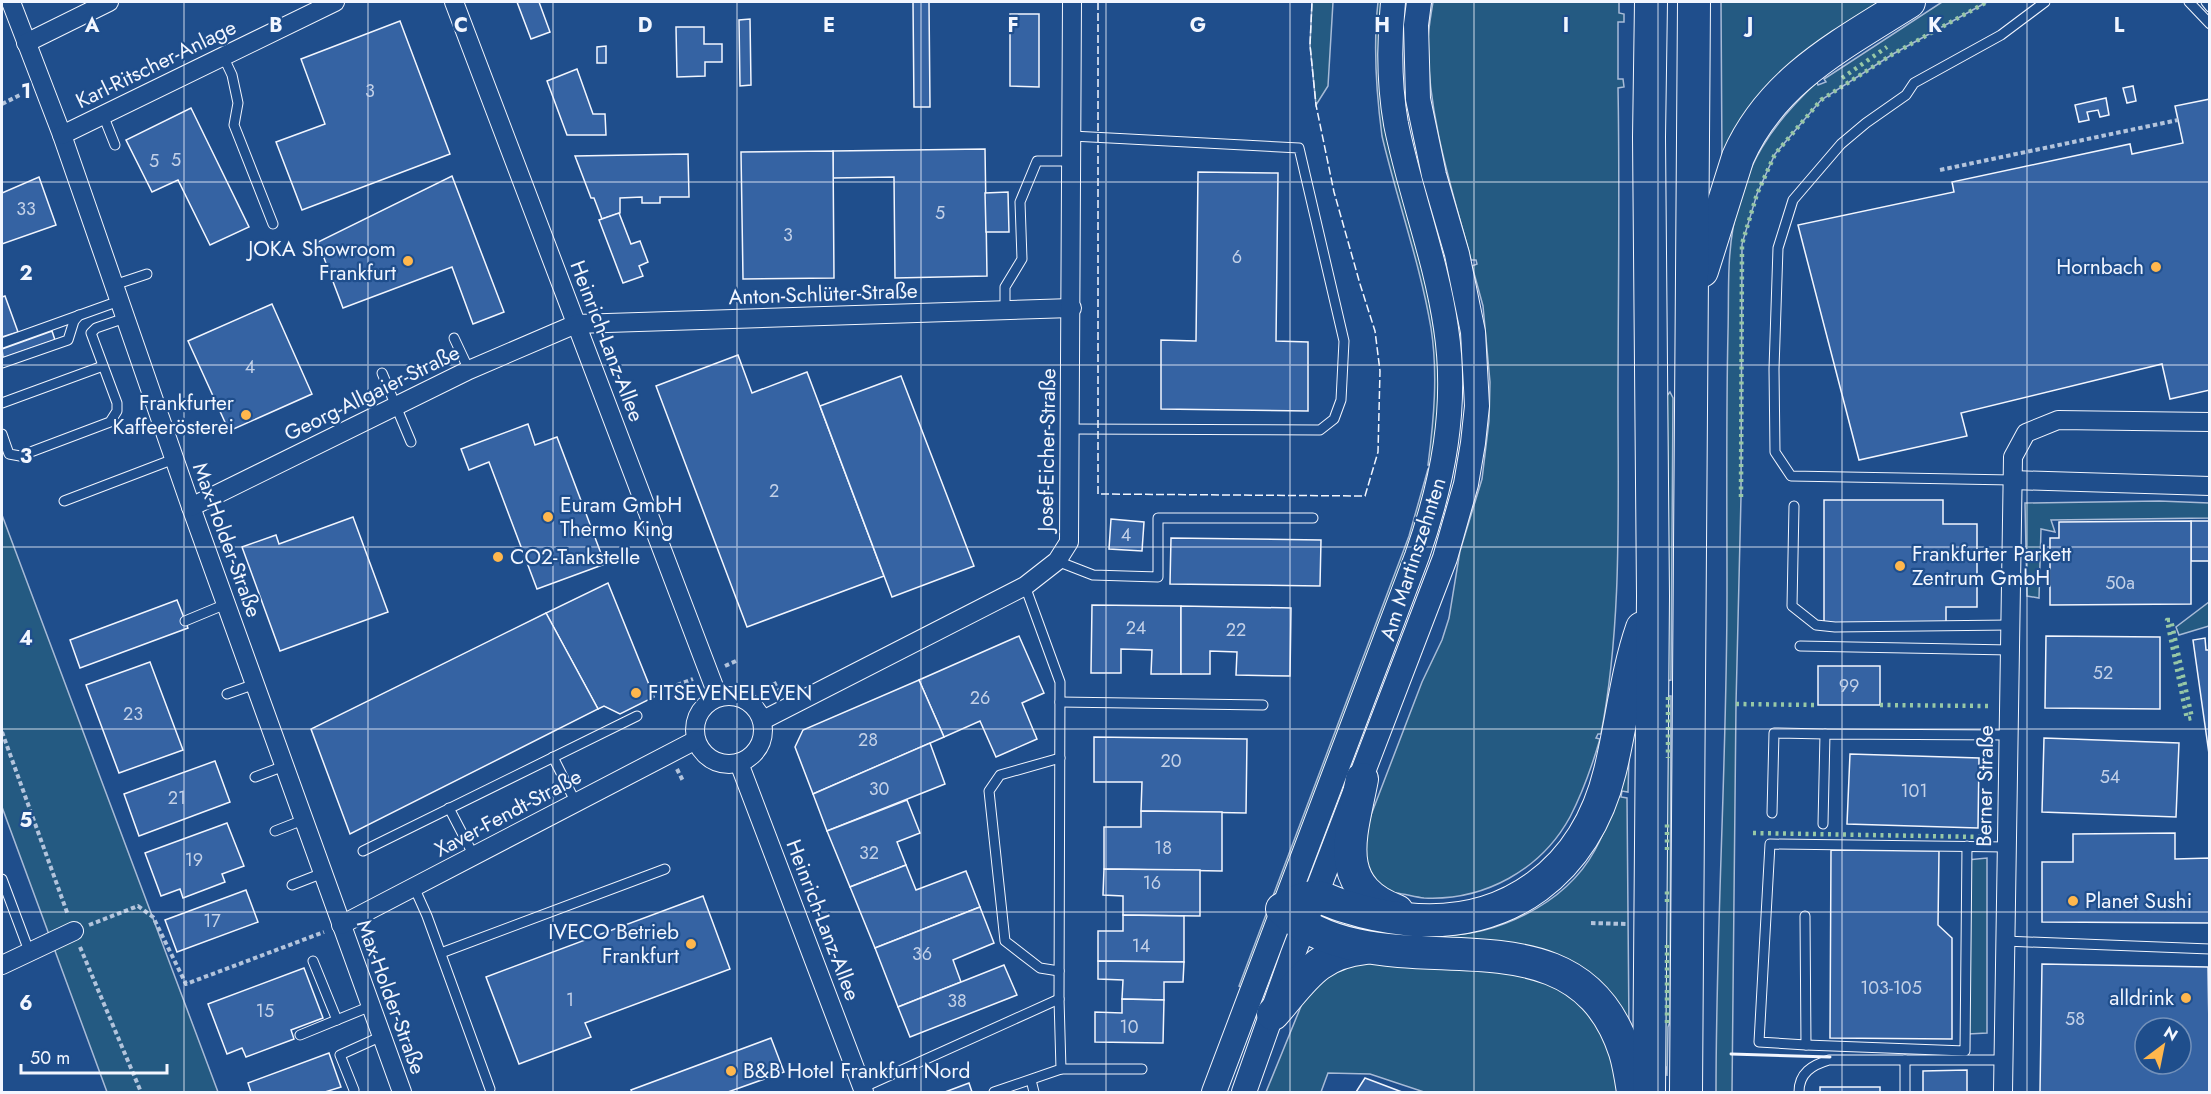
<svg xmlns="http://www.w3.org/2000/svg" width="2211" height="1094" font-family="Jost,sans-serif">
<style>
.green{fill:#245a82;stroke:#a8bbd7;stroke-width:1.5}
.building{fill:#3563a3;stroke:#f2f6ff;stroke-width:1.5;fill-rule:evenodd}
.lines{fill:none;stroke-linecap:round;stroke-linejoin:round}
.service-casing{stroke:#f2f6ff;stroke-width:11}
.minor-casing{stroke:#f2f6ff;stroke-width:20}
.secondary-casing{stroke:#f2f6ff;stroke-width:26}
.motorway-casing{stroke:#f2f6ff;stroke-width:34}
.path{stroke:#b3c4dc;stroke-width:4;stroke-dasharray:4.5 3;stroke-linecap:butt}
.service{stroke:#1f4e8c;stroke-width:9}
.minor{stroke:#1f4e8c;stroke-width:18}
.secondary{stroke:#1f4e8c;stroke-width:24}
.motorway{stroke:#1f4e8c;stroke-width:32}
.hedge{stroke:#97c8a6;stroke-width:4.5;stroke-dasharray:3 4.5;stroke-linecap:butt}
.fence{stroke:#f2f6ff;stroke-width:1.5;stroke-dasharray:8 3;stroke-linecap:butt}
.wall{stroke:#f2f6ff;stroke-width:3}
.grid{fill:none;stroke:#f2f6ff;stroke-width:1.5;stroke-opacity:0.55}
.poi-dot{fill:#ffb74d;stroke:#1f4e8c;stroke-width:2}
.labels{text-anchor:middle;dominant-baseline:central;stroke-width:4.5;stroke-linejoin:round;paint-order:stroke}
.number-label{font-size:18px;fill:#c3d1e8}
.street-label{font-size:21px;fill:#f2f6ff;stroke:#1f4e8c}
.poi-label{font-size:21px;fill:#f2f6ff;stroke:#1f4e8c;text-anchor:start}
.grid-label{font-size:20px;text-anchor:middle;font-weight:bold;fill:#f2f6ff;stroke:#1f4e8c;stroke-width:4.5;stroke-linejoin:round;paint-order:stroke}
</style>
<rect width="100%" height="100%" fill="#1f4e8c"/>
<g class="green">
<path d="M1312,2H1333L1328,86L1316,105L1310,45Z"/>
<path d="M1378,2H1382V111L1389,147L1427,287L1438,353L1440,386L1433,465H1428C1434,419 1438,373 1431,328C1420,263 1397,200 1382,136C1376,91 1373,47 1378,2Z"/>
<path d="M1433,2H1619V13L1624,14V22H1618V79H1623L1624,87L1618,88C1620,193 1618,298 1618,402C1618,512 1622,625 1601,734H1598L1596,738L1600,739C1592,766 1583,792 1570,817C1541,870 1484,901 1424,898C1415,897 1405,894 1396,893L1393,897L1388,895L1366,868V833L1371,815L1422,682L1442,640L1449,618L1460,551L1482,479L1489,421L1490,382L1483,306L1472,266L1477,264L1476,260H1471C1452,189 1428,117 1428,43C1428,29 1431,15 1433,2Z"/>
<path d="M1721,2H1887L1722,161Z"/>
<path d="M1942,2H1987L1893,54L1821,100L1775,154L1757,194L1742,244L1741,497L1736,704L1732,1092H1716C1716,926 1727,759 1727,592C1727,506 1726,419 1728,332C1729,298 1727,262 1733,228C1744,165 1771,125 1817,82L1818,85L1826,82L1824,79Z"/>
<path d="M1670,392L1673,398L1671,680L1665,681L1666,397Z"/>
<path d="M1428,469H1431L1417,526L1244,988L1239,986L1409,536Z"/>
<path d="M2159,501L2209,503V518L2051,520L2055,532L2041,529L2039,598L2027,596L2025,503Z"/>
<path d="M2,515L218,1092H107L2,807Z"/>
<path d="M2209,602V626L2179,635L2176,627Z"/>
<path d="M1665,696H1671L1670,1022L1668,1027L1667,1076L1666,1067H1664Z"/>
<path d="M1629,756L1628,792L1622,791L1621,797L1627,798L1629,1029L1598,988L1325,920L1328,914C1352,919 1376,924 1400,929C1411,931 1421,934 1432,935C1493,939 1565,905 1595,850C1611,821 1619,788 1629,756Z"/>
<path d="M1987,858V1033L1968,1034L1967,860Z"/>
<path d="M1354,960L1520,969L1573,993L1608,1036L1623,1092H1424L1370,1074L1328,1073L1321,1092H1266L1308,989Z"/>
</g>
<g class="building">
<path d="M517,2H539L550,32L531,39Z"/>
<path d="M913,2H929L930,107H914Z"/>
<path d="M1010,14H1039V87L1010,86Z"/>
<path d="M750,19L751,85L740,86L739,20Z"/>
<path d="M400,21L450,154L302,210L276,142L325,124L301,59Z"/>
<path d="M676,27H704V44H722V62H705V76L677,77Z"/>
<path d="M606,46V63H597V47Z"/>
<path d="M577,69L593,114H605L606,135H567L547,81Z"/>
<path d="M2133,86L2136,101L2127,103L2123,88Z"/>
<path d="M2106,98L2109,115L2100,117L2098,110L2087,112L2089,120L2079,122L2075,105Z"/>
<path d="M2210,99V390L2170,399L2162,364L1961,413L1967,436L1859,460L1798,225L1954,192L1952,182L2130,144L2132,154L2183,143L2175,106Z"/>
<path d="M191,108L249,227L210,245L178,180L152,192L126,140Z"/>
<path d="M985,149L987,276L895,278L894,177L833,178V151Z"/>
<path d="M833,151L834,278L743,279L741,152Z"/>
<path d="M688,154L689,197H660V203H642V197L620,198V213L602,219L594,198H591L575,156Z"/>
<path d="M1198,172L1278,173L1276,341L1308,342V411L1161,409V340L1196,341Z"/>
<path d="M452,176L504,312L473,324L452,267L343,308L318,242Z"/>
<path d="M39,177L56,225L2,244V193Z"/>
<path d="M1008,192L1009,232H986L985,193Z"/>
<path d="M619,213L631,244L640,241L648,262L639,266L643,276L623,283L599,220Z"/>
<path d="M5,296L18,332L2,337V297Z"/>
<path d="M272,304L312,394L229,431L188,341Z"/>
<path d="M52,331L55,340L3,358L2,349Z"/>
<path d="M738,355L752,393L807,372L884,576L747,627L656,386Z"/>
<path d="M901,376L974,566L892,597L820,406Z"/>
<path d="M528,424L535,445L557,437L605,564L537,589L489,462L469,470L461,449Z"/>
<path d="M1824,500H1943V524H1977V607H1946V623H1824Z"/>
<path d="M353,517L388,612L280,651L242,547L276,535L279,544Z"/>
<path d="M1111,519L1144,522L1142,551L1109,549Z"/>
<rect x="2191" y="521" width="19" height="40"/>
<path d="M2191,521V604L2050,605V538H2059V522Z"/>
<path d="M1171,538L1321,540L1320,586L1170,584Z"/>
<path d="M608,583L654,697L620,714L604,706L598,709L546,613Z"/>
<path d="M177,600L188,628L80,668L70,640Z"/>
<path d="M1092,605L1181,606V674H1151L1152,650L1121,649V673H1091Z"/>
<path d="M1181,606L1291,608L1290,676L1236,675L1237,652L1210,651V674H1181Z"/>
<path d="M546,613L598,709L350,834L311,729Z"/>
<path d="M1019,636L1044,693L1022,703L1037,739L996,757L980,721L944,737L919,680Z"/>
<path d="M2046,636L2160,637V709L2045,708Z"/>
<path d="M2205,638L2206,650H2210V761L2193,640Z"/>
<path d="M150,662L183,750L119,773L86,685Z"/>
<rect x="1818" y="666" width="62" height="39"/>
<path d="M919,680L944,737L813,794L795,747L803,730Z"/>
<path d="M1094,737L1247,739L1246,813L1141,811L1142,782H1094Z"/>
<path d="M2044,738L2179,743L2176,817L2042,812Z"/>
<path d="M930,743L945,784L827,831L813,794Z"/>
<path d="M1850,754L1979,758L1978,828L1847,824Z"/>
<path d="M215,761L230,802L139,836L124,794Z"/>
<path d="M907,800L920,833L897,842L906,865L850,887L827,831Z"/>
<path d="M1141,811L1222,812V871L1104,869V827H1141Z"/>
<path d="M227,823L244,866L222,874L225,882L183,898L180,889L161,896L145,853Z"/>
<path d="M2175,833V859L2210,858V923L2042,922V862H2073V834Z"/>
<path d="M1831,850L1939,851L1938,925L1952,938V1039L1830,1038Z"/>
<path d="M906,865L916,890L966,871L980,907L875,948L850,887Z"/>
<path d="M1104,869L1200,870V916L1123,915V896L1103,895Z"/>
<path d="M246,890L258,922L177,952L165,920Z"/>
<path d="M703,896L730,969L585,1023L591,1037L519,1064L486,977Z"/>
<path d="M980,907L994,943L953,960L961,982L898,1007L875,948Z"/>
<path d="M1123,915L1184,916V962L1098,961V931H1123Z"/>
<path d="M1098,961L1184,962L1183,982H1164V1000L1122,999L1123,980L1098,979Z"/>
<path d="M2042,964L2208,967L2210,1092H2040ZM2145,1028H2181V1064H2145Z"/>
<path d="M1004,965L1017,995L910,1037L898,1007Z"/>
<path d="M304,968L323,1018L291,1030L294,1039L246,1057L242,1048L227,1054L208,1004Z"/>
<path d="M1122,999L1164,1000L1163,1043L1095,1042V1012L1122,1013Z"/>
<path d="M771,1038L784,1072L728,1092H632L631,1090Z"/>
<path d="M329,1053L341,1087L325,1092H251L248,1083Z"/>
<path d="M1967,1070V1092H1923V1071Z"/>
<path d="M1365,1078L1402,1092H1356Z"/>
<path d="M969,1083L972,1092H945Z"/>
<rect x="1820" y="1087" width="60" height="5"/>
</g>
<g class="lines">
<defs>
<g id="service">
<path d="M2189,2L2210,24"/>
<path d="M2206,2L2210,7"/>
<path d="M223,56L232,75L238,103L234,125L273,224"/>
<path d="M103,115L115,145"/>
<path d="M114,285L147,274"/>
<path d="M1005,310V287L1022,259L1020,202L1037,161H1072"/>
<path d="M454,338L469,370"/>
<path d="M2,343L119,301"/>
<path d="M2,363L68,340L74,321L79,315"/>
<path d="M382,373L411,442"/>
<path d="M2,403L103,366"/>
<path d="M1070,429L1320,430L1334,419L1341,400L1344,341L1299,148L1072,136"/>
<path d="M2,434L9,454L20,456L110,422L117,411V403L91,333L96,328L125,318"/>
<path d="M2012,480L1791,476L1775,452L1774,369L1778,248L1793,200L1841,144L1866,123L1906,95L1914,83L2001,35L2045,2"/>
<path d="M64,501L174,459"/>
<path d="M1794,506L1792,606L1816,625L1835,627L2010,625"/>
<path d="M1057,561L1093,575L1158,577V518H1313"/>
<path d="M185,621L226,604"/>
<path d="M1800,646L2010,650"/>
<path d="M227,694L255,684"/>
<path d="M1060,702L1263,705"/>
<path d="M553,757L576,803"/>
<path d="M255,777L284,766"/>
<path d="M449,808L474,856"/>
<path d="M1772,813L1774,733L1825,734"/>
<path d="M1823,824L1825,734L2008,735"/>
<path d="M275,831L303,820"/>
<path d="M363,851L637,716"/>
<path d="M2,879L29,951"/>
<path d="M292,885L323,873"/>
<path d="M414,887L427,916L490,1089"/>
<path d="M1805,916L1806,1045L1759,1042L1770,844L2006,847"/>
<path d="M2005,941L2210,949"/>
<path d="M441,953L665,869"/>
<path d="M313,961L337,1020"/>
<path d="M1059,971L1040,968L1005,941L989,791L1000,775L1060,758"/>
<path d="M300,1035L371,1006"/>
<path d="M1806,1045L1965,1051L1967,846"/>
<path d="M1905,1060V1092"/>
<path d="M1061,1069H1142"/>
<path d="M1031,1080L1034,1092"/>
<path d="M862,1088L1059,999"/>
<path d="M354,1090L340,1055L382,1036"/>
<path d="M994,1092L1061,1069L1059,999L1060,682L1025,586"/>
<path d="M1799,1092C1799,1073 1812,1065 1829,1060H2004"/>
</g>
<g id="minor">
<path d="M11,2L62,135L191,507L402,1092"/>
<path d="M454,2L718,697"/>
<path d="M26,43L109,2"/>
<path d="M62,135L335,2"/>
<path d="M2012,480L2210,486"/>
<path d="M191,507L469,370L576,324L1072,308"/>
<circle cx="729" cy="730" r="34"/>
<path d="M763,720L1025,586L1057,561L1069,542L1072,2"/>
<path d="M739,763L864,1092"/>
<path d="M341,925L696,740"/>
<path d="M2,965L74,931"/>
<path d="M2003,1092L2013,457L2026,433L2058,420L2210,422"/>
</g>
<g id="secondary">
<path d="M1214,1092L1417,556C1443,482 1458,407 1446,328C1436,259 1410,193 1396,124C1389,84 1389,42 1393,2"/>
<path d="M1244,1092L1293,954L1445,558L1466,484L1473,443L1477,406L1473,332L1457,254L1434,175L1418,99L1416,25L1419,2"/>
</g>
<g id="motorway">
<path d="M1702,271L1738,157C1772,80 1841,45 1909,2"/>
<path d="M1362,779C1352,833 1330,886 1397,911"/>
<path d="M1273,1014C1303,980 1316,953 1365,948"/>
<path d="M1633,1092C1631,1079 1629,1065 1625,1052C1572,890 1383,1002 1282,909C1292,904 1305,896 1317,897C1326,898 1337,905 1347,907C1366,913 1385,917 1405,919C1508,930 1586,870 1610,771C1622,723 1626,674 1642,628"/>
<path d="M1649,1092L1653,596L1649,137L1651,2"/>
<path d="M1686,1092L1694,2"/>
</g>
</defs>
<use href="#service" class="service-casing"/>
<use href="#minor" class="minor-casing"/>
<use href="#secondary" class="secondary-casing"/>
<use href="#motorway" class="motorway-casing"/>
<g class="path">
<path d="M2,104L22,94"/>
<path d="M1940,170L2178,120"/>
<path d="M725,666L736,661"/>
<path d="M774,682L780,694"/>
<path d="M677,685L693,679"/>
<path d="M2,732L68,915"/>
<path d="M677,769L683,781"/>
<path d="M1591,923L1626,924"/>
<path d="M89,925L138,906L153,917L186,984L324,932"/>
<path d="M80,947L141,1092"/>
</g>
<use href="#service" class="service"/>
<use href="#minor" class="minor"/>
<use href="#secondary" class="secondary"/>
<use href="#motorway" class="motorway"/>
<g class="hedge">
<path d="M1842,78L1887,47"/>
<path d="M1741,497L1742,244L1757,194L1775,154L1821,100L1893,54L1987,2"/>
<path d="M2167,620H2171L2192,718L2187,719Z"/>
<path d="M1668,697V758"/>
<path d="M1736,704L1818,705"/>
<path d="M1880,705L1988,706"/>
<path d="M1753,833L1983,837"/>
<path d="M1667,850V820"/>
<path d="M1667,902V888"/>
<path d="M1667,945V1023"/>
</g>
<path class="fence" d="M1098,2V494L1365,496L1378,452L1380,371L1375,331L1360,284L1334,192L1316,105L1310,45L1312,2"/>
<path class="wall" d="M1731,1054L1830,1057"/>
</g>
<path class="grid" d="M184,2V1092M368,2V1092M553,2V1092M737,2V1092M921,2V1092M1106,2V1092M1290,2V1092M1474,2V1092M1658,2V1092M1842,2V1092M2027,2V1092M2,182H2210M2,365H2210M2,547H2210M2,729H2210M2,912H2210"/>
<g class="poi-dot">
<circle cx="408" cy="261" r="6"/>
<circle cx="2156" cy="267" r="6"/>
<circle cx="246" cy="415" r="6"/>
<circle cx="548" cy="517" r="6"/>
<circle cx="498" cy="557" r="6"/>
<circle cx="1900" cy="566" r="6"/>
<circle cx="636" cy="693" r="6"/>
<circle cx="2073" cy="901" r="6"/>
<circle cx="691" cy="944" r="6"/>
<circle cx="2186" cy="998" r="6"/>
<circle cx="731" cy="1071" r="6"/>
</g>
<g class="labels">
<g class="number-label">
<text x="370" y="91">3</text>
<text x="176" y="160">5</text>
<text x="154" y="161">5</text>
<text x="26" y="209">33</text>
<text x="940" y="213">5</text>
<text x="788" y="235">3</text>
<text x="1237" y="257">6</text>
<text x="250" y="367">4</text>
<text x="774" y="491">2</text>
<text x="1126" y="535">4</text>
<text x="2120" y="583">50a</text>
<text x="1136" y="628">24</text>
<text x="1236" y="630">22</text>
<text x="2103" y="673">52</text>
<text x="1849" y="686">99</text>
<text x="980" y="698">26</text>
<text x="133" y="714">23</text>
<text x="868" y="740">28</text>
<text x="1171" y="761">20</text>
<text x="2110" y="777">54</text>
<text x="879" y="789">30</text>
<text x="1914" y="791">101</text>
<text x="177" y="798">21</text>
<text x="1163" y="848">18</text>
<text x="869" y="853">32</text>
<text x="194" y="860">19</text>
<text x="1152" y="883">16</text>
<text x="212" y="921">17</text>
<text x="1141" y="946">14</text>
<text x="922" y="954">36</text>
<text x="1891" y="988">103-105</text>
<text x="570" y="1000">1</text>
<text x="957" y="1001">38</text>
<text x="265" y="1011">15</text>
<text x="2075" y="1019">58</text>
<text x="1129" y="1027">10</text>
</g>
<g class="street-label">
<text transform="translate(156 64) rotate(-26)">Karl-Ritscher-Anlage</text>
<text transform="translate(823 294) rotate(-2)">Anton-Schlüter-Straße</text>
<text transform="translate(607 341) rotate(69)">Heinrich-Lanz-Allee</text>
<text transform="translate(372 393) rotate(-26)">Georg-Allgaier-Straße</text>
<text transform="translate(1047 450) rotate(-89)">Josef-Eicher-Straße</text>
<text transform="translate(227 540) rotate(70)">Max-Holder-Straße</text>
<text transform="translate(1413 559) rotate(-72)">Am Martinszehnten</text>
<text transform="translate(1985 786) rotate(-89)">Berner Straße</text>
<text transform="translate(508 813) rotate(-28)">Xaver-Fendt-Straße</text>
<text transform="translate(823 920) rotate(69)">Heinrich-Lanz-Allee</text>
<text transform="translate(391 997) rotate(70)">Max-Holder-Straße</text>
</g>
<g class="poi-label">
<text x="396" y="249" text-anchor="end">JOKA Showroom<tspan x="396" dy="24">Frankfurt</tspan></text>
<text x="2144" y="267" text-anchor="end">Hornbach</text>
<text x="234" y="403" text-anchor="end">Frankfurter<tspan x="234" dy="24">Kaffeerösterei</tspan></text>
<text x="560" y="505">Euram GmbH<tspan x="560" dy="24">Thermo King</tspan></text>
<text x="1912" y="554">Frankfurter Parkett<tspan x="1912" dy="24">Zentrum GmbH</tspan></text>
<text x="510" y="557">CO2-Tankstelle</text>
<text x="648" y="693">FITSEVENELEVEN</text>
<text x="2085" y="901">Planet Sushi</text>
<text x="679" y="932" text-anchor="end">IVECO Betrieb<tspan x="679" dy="24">Frankfurt</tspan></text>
<text x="2174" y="998" text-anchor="end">alldrink</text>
<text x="743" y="1071">B&amp;B Hotel Frankfurt Nord</text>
</g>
</g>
<g class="grid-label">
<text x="92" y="32">A</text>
<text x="276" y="32">B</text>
<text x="461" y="32">C</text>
<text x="645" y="32">D</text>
<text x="829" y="32">E</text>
<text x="1013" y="32">F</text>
<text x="1198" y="32">G</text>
<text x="1382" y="32">H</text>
<text x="1566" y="32">I</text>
<text x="1750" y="32">J</text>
<text x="1935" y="32">K</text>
<text x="2119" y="32">L</text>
<text x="26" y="98">1</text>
<text x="26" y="280">2</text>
<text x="26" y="463">3</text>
<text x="26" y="645">4</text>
<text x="26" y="827">5</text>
<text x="26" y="1010">6</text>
</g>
<rect width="2211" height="1094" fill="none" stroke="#f2f6ff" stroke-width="6"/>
<g transform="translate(2163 1046) rotate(32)"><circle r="28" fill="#1f4e8c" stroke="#7391ba" stroke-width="1.5"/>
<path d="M0-4.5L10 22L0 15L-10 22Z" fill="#ffb74d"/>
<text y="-9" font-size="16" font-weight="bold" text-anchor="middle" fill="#f2f6ff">N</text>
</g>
<path d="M21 1064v9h146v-9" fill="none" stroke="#f2f6ff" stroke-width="3"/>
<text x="30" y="1064" font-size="18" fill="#f2f6ff" stroke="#1f4e8c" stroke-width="4.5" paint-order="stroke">50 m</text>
</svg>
